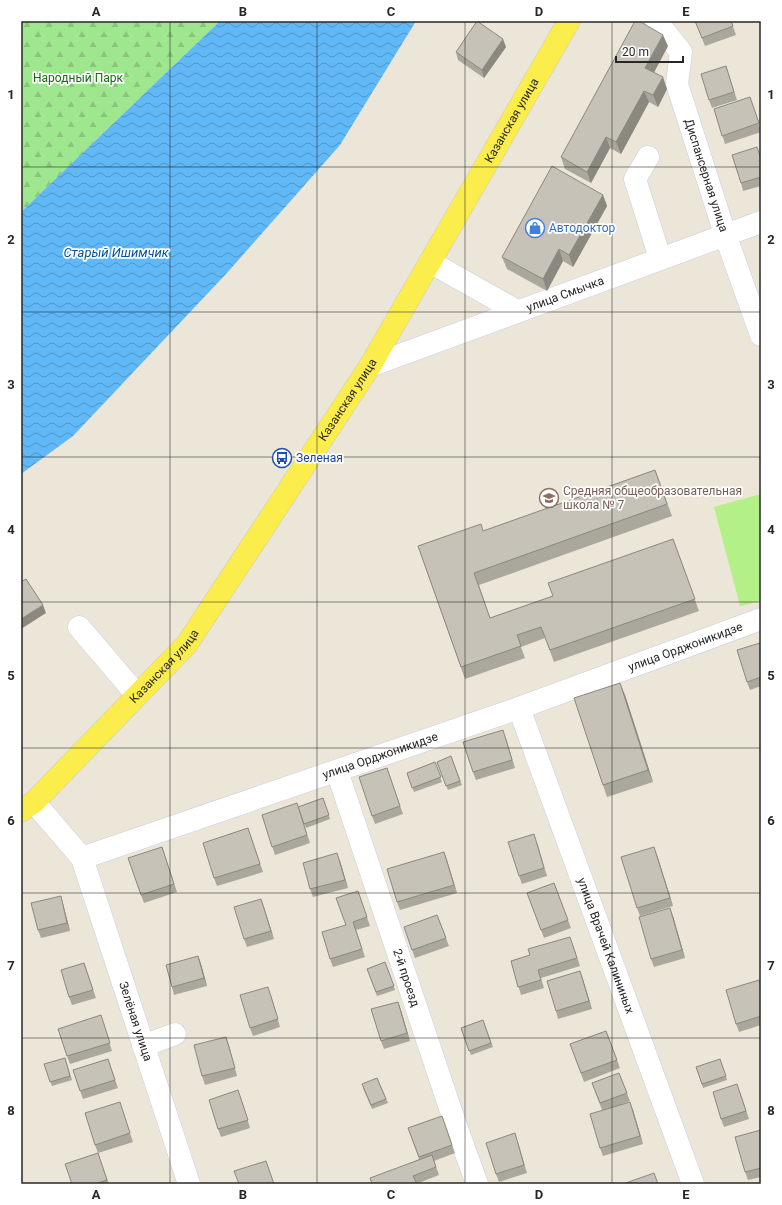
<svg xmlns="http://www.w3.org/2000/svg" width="782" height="1205" font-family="Roboto,sans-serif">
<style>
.forest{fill:url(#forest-firs)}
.pitch{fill:#b4f088}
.water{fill:url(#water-waves)}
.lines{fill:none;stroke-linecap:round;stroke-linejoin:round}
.minor-casing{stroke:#cccde2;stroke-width:23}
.major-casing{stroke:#cbcbcb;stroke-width:23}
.minor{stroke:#fff;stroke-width:22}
.major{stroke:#fbed4c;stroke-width:22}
.wall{fill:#aaa79d}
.shaded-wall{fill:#8b8880}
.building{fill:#c6c2b7;stroke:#8b8880}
.grid{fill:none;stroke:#272727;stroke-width:1;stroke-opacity:0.55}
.labels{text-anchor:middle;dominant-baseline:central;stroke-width:3.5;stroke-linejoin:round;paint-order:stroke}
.park-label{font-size:12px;fill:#186813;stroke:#fff}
.street-label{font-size:12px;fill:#272727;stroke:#fff}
.shop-label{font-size:12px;fill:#366cbe;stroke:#fff;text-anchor:start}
.transit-label{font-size:12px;fill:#164399;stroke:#fff;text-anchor:start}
.education-label{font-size:12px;fill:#785e54;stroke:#fff;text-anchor:start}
.water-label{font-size:13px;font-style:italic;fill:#03529f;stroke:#fff}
.neatline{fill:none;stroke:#272727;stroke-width:1.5}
.grid-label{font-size:13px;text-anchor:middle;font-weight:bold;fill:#272727}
</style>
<defs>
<pattern id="forest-firs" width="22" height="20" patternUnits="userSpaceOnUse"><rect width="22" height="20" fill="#9fe78e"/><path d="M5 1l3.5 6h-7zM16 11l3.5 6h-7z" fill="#89c67a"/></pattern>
<pattern id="water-waves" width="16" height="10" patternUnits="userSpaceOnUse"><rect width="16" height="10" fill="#60b8f7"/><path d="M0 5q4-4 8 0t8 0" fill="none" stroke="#4f96c8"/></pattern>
</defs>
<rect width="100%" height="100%" fill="#ebe6d7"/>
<path class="forest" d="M21,21H220L21,212Z"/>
<path class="pitch" d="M761,494V601L740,606L714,507Z"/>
<path class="water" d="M220,21H416L340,145L226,274L73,436L21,474V212Z"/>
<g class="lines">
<defs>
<g id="minor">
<path id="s1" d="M656,21L681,52L677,84L725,234L761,335"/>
<path d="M648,157L635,179L660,258"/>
<path d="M430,262L517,311"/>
<path id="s2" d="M370,366L761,222"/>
<path d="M79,627L137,695"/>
<path id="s3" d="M519,708L693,1184"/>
<path id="s4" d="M337,771L455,1123L477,1184"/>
<path id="s5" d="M34,802L82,858L519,708L761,619"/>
<path id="s6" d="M82,858L189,1184"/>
<path d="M143,1046L175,1034"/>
</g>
<g id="major">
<path id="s7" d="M21,811L34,802L187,644L370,366L569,21"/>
</g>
</defs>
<use href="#minor" class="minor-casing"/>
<use href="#major" class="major-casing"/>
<use href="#minor" class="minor"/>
<use href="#major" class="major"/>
</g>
<g class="wall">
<path d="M695,21H731L736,35L705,46Z"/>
<path d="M668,46L654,72L667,89L658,107L649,102L621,154L610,148L591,183L565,169L561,157Z"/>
<path d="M506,47L484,78L458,60L456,52Z"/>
<path d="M726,66L737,100L712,108L709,100Z"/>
<path d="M750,97L761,132L725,144L714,109Z"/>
<path d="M761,157V186L743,191L741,183Z"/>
<path d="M603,195L607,206L573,267L563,261L547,291L507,269L502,257Z"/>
<path d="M655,470L672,516L479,585L490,618L553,596L673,539L699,611L554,662L545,638L521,647L525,658L465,679L418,546L483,531Z"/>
<path d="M761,645V686L750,690L747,682Z"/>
<path d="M625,695L653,782L607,797L603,785Z"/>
<path d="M506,738L515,768L476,780L473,772Z"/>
<path d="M451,756L462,785L448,790L437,762Z"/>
<path d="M435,762L442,782L414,792L407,773Z"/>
<path d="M387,768L403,814L375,824L372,816Z"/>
<path d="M323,798L330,819L306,828L300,813L310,843L275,855L262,815L298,807Z"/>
<path d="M251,836L263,872L217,886L214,878Z"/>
<path d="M537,842L547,876L522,884L519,876Z"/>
<path d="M162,847L177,892L144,903L141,895Z"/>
<path d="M444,852L457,893L400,910L397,902Z"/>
<path d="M657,855L673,906L640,916L637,908Z"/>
<path d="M340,861L348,888L313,897L310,889Z"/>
<path d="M554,883L571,928L544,938L527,893Z"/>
<path d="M358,891L370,926L356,930L365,957L333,967L330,959L346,925Z"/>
<path d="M261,899L274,939L247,947L244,939Z"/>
<path d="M63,904L70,931L41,938L38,930Z"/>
<path d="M437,915L449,946L415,958L404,927Z"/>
<path d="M673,916L685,958L654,967L651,959Z"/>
<path d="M573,945L580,966L541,978L544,988L521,995L511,961Z"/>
<path d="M198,956L201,964L207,986L174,995L172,987Z"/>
<path d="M385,962L395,990L377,996L367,969Z"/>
<path d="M84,963L96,998L72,1005L69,997Z"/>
<path d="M580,971L592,1009L558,1019L556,1011Z"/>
<path d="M761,986V1025L739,1032L736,1024Z"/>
<path d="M271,995L280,1027L253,1036L250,1028Z"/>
<path d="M398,1002L410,1041L384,1049L381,1041Z"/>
<path d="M101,1015L112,1051L70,1064L67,1056Z"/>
<path d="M483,1020L493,1047L471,1055L461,1028Z"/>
<path d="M606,1031L620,1068L584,1082L570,1044Z"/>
<path d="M226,1037L229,1045L237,1076L205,1085L202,1076Z"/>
<path d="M65,1058L72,1080L52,1086L44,1064Z"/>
<path d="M108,1059L118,1088L83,1099L73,1070Z"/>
<path d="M720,1059L727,1080L703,1088L696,1067Z"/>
<path d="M619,1073L630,1101L622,1104L633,1110L643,1144L603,1156L600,1148L602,1110L592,1083Z"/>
<path d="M377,1078L388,1103L372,1109L363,1088Z"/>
<path d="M740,1092L749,1119L724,1127L721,1119Z"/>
<path d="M241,1098L250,1128L221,1137L218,1129Z"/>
<path d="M122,1110L133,1142L98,1153L109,1184H72L98,1153L95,1145Z"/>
<path d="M442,1116L455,1153L434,1161L439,1175L416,1184H372L419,1159L408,1128Z"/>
<path d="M761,1130V1177L748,1180L745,1172Z"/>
<path d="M518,1142L527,1173L499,1182L496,1174Z"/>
</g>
<g class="shaded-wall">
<path d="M663,35L668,46L650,80L645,68Z"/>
<path d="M503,39L506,47L484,78L482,70Z"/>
<path d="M663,77L667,89L658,107L653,95Z"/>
<path d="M644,91L649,102L621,154L616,142Z"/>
<path d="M606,137L610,148L591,183L587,172Z"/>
<path d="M603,195L607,206L573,267L569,255Z"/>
<path d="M559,249L563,261L547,291L543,279Z"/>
<path d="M43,605L46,613L21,629V619Z"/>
<path d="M620,683L625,695L653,782L648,770Z"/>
<path d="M654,847L657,855L673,906L670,898Z"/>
<path d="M444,852L447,860L457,893L454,885Z"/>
<path d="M337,853L340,861L348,888L345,880Z"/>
<path d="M61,896L63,904L70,931L67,923Z"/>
<path d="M261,899L264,907L274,939L271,931Z"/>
<path d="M670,908L673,916L685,958L682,950Z"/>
<path d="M198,956L201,964L207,986L204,978Z"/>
<path d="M580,971L583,979L592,1009L589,1001Z"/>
<path d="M398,1002L401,1010L410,1041L407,1033Z"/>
<path d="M630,1102L633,1110L643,1144L640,1136Z"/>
</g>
<g class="building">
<path d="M477,21L503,39L482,70L456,52Z"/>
<path d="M635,21H639L663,35L645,68L663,77L653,95L644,91L616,142L606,137L587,172L561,157Z"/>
<path d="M695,21H731L733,26L702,38Z"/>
<path d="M726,66L734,92L709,100L701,74Z"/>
<path d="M750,97L759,123L722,136L714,109Z"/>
<path d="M757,147L761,159V177L741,183L732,155Z"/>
<path d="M552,166L603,195L569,255L559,249L543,279L502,257Z"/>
<path d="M655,470L667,504L474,573L490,618L553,596L548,583L673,539L695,599L550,650L541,627L517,635L521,646L461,667L418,546L481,524L483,531Z"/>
<path d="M26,579L43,605L21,619V582Z"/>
<path d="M760,643L761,646V677L747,682L737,650Z"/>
<path d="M620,683L648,770L603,785L574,698Z"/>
<path d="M503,730L512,760L473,772L463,742Z"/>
<path d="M451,756L460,781L446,786L437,762Z"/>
<path d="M435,762L441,777L412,788L407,773Z"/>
<path d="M387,768L400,806L372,816L359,777Z"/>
<path d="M323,798L329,815L304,824L298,807Z"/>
<path d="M297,803L307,835L272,847L262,815Z"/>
<path d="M248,828L260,864L214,878L203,843Z"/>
<path d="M534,834L544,868L519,876L508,842Z"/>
<path d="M162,847L174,884L141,895L128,858Z"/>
<path d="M654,847L670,898L637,908L621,857Z"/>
<path d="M444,852L454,885L397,902L387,869Z"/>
<path d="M337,853L345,880L310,889L303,863Z"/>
<path d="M554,883L568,920L541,930L527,893Z"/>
<path d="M358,891L367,917L353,922L362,949L330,959L322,932L346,925L336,898Z"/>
<path d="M61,896L67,923L38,930L31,903Z"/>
<path d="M261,899L271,931L244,939L234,907Z"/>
<path d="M670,908L682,950L651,959L639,917Z"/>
<path d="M437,915L446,938L412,950L404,927Z"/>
<path d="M570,937L577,958L538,970L541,980L518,987L511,961L530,955L528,949Z"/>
<path d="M198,956L204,978L172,987L166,965Z"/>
<path d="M385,962L394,986L376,992L367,969Z"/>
<path d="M84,963L93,990L69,997L61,970Z"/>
<path d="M580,971L589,1001L556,1011L547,981Z"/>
<path d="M759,980L761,987V1016L736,1024L726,990Z"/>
<path d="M268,987L278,1019L250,1028L240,995Z"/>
<path d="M398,1002L407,1033L381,1041L371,1009Z"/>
<path d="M101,1015L110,1043L67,1056L58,1029Z"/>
<path d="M483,1020L491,1043L469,1051L461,1028Z"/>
<path d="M606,1031L617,1060L581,1073L570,1044Z"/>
<path d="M226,1037L235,1068L202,1076L194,1045Z"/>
<path d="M65,1058L70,1076L50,1082L44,1064Z"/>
<path d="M108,1059L115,1080L80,1091L73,1070Z"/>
<path d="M720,1059L726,1076L702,1084L696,1067Z"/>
<path d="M619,1073L627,1093L600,1103L592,1083Z"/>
<path d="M377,1078L386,1099L371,1105L362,1084Z"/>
<path d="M737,1084L746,1111L721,1119L713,1092Z"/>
<path d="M238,1090L248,1120L218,1129L209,1100Z"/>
<path d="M120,1102L130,1133L95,1145L85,1113Z"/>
<path d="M630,1102L640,1136L600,1148L590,1114Z"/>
<path d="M442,1116L452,1145L419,1157L408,1128Z"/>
<path d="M761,1130V1168L745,1172L735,1137Z"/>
<path d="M515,1133L524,1165L496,1174L486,1143Z"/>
<path d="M98,1153L107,1180L95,1184H72L65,1164Z"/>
<path d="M432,1155L436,1167L413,1176L417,1184H372L370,1178Z"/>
<path d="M266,1161L274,1184H239L234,1171Z"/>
<path d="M654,1173L658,1184H623Z"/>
</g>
<path class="grid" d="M170,21V1184M317,21V1184M465,21V1184M612,21V1184M21,167H761M21,312H761M21,457H761M21,602H761M21,748H761M21,893H761M21,1038H761"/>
<defs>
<symbol id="shop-ring" viewBox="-11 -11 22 22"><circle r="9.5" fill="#fff" stroke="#3f7fe0" stroke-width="1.5"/><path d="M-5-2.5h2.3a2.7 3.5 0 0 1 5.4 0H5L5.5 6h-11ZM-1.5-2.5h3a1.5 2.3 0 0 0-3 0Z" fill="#3f7fe0"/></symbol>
<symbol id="bus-ring" viewBox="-11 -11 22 22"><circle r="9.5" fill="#fff" stroke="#1a4fb4" stroke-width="1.5"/><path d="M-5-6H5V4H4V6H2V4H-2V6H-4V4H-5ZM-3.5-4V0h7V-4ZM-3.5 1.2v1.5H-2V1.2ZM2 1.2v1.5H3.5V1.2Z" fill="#1a4fb4"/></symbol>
<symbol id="school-ring" viewBox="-11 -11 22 22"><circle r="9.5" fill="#fff" stroke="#8d6e63" stroke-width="1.5"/><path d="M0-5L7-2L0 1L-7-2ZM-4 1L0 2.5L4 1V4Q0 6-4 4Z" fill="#8d6e63"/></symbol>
</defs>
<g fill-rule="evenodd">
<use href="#shop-ring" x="524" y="217" width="22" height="22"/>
<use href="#bus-ring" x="271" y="447" width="22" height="22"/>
<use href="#school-ring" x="538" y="487" width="22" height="22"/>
</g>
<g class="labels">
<g class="park-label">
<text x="78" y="78">Народный Парк</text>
</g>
<g class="street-label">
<text stroke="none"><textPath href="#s7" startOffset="852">Казанская улица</textPath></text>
<text stroke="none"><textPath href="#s1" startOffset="168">Диспансерная улица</textPath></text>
<text stroke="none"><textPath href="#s2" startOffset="208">улица Смычка</textPath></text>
<text stroke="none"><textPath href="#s7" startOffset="528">Казанская улица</textPath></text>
<text stroke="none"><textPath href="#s5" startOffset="713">улица Орджоникидзе</textPath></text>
<text stroke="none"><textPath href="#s7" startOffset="204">Казанская улица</textPath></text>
<text stroke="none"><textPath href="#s5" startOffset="389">улица Орджоникидзе</textPath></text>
<text stroke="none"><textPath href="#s3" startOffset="253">улица Врачей Калининых</textPath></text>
<text stroke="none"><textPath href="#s4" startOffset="218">2-й проезд</textPath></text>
<text stroke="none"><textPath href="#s6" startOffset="172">Зелёная улица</textPath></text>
</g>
<g class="shop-label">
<text x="549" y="228">Автодоктор</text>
</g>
<g class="transit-label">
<text x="296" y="458">Зеленая</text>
</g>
<g class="education-label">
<text x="563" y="491">Средняя общеобразовательная<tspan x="563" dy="14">школа № 7</tspan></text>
</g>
<g class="water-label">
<text x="116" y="252">Старый Ишимчик</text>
</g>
</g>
<rect width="782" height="1205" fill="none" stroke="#ffffff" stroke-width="44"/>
<path d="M616 56v6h67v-6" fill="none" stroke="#272727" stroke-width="2"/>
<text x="622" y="56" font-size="12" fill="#272727" stroke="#ffffff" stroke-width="3" paint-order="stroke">20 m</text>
<rect x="22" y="22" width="738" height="1161" class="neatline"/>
<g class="grid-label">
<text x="96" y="16">A</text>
<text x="243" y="16">B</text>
<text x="391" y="16">C</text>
<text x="539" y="16">D</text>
<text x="686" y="16">E</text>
<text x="11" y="99">1</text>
<text x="771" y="99">1</text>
<text x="11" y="244">2</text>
<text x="771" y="244">2</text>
<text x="11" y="389">3</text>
<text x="771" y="389">3</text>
<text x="11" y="534">4</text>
<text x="771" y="534">4</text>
<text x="11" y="680">5</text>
<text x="771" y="680">5</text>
<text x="11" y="825">6</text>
<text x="771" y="825">6</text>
<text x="11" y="970">7</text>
<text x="771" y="970">7</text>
<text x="11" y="1115">8</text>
<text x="771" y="1115">8</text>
<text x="96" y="1199">A</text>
<text x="243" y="1199">B</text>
<text x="391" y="1199">C</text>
<text x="539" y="1199">D</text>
<text x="686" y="1199">E</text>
</g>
</svg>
